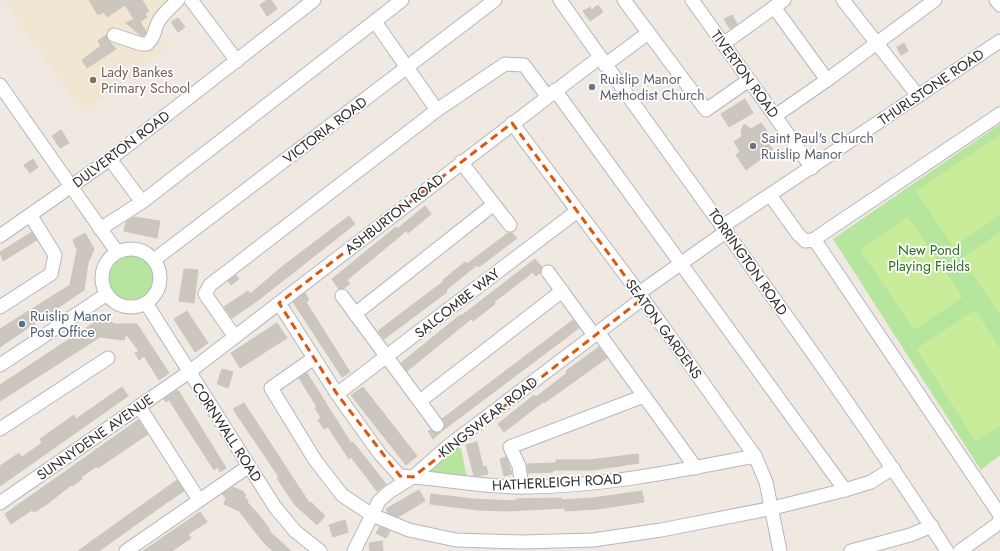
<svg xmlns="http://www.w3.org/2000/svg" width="1000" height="551" font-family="Jost,sans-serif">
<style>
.education{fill:#f0e6d1}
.green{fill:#b6e59e}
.pitch{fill:#c9ec9a}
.building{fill:#cbc7bf;stroke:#cbc5ba}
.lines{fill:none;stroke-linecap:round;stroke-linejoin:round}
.minor-casing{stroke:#b4b7c1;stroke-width:15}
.minor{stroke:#fff;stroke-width:13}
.marked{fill:none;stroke:#df570e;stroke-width:3;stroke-dasharray:8 5;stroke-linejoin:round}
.education-dot{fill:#8d6e63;stroke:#fff;stroke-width:1.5}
.worship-dot{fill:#6b7280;stroke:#fff;stroke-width:1.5}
.service-dot{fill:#5c6f8a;stroke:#fff;stroke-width:1.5}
.labels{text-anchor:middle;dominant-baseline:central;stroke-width:3.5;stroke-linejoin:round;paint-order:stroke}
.education-label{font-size:14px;fill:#785e54;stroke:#fff;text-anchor:start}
.street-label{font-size:14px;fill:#2e2e2e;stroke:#fff}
.worship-label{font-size:14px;fill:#5b616d;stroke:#fff;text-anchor:start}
.park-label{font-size:14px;fill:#2c6e1b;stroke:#fff}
.service-label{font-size:14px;fill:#4e5e75;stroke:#fff;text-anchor:start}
</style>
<rect width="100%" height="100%" fill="#efe9e1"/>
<path class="education" d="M3,0H180L157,28L168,47L83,113Z"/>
<g class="green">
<path d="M1000,124V455L981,470L833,239Z"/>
<circle cx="131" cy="278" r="22"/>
<path d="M460,444L467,478L430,474L428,471L430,467Z"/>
</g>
<g class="pitch">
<path d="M1000,135V215L953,247L916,191Z"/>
<path d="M908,217L963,297L914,330L860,250Z"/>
<path d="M1000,232V312L999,313L962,258Z"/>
<path d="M975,310L1000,348V426L976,441L916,349Z"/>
</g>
<g class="building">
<path d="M89,0H142L149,11L145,14L147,17L140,22L146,31L145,34L143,36L140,35L126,23L134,19L125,5L107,17L104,12L98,15Z"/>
<path d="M267,0H271L277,9L267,16L260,5Z"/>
<path d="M598,5L603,12L590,21L583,11L590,7L591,10Z"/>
<path d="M732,15L737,24L730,29L724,19Z"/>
<path d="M178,18L185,27L178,32L171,22Z"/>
<path d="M106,35L108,40L116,49L87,68L82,60L101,46L98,41Z"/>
<path d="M904,43L908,51L901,55L897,47Z"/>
<path d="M745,99L753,113L729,127L721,114Z"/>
<path d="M761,123L767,131L762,135L773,150L746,170L736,155L740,151L734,142L742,136L741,132L744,124L751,129Z"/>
<path d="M61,130L69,143L60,148L52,136Z"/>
<path d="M33,159L38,167L30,173L24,165Z"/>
<path d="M425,206L431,214L408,233L406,231L347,280L350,284L344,288L339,289L332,279L396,227L397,229Z"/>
<path d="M349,216L355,224L257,301L232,318L224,307L248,291L250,294L283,266Z"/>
<path d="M134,217L160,221L157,238L124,231L126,222Z"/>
<path d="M32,232L37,240L3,261L0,252Z"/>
<path d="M85,233L94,249L88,263L84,290L0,347V329L70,285L77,250L73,240Z"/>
<path d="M508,233H512L517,238L479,267L477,265L446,290L447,292L384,339L378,331L444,281L443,280L465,262L467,264Z"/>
<path d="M535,259L542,267L540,273L536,276L533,272L494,302L495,304L473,321L471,319L407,371L401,363L460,315L461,316Z"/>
<path d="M184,269L198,270L194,303L179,301Z"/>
<path d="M236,275L239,279L231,285L228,281Z"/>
<path d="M305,293L309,300L306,302L350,372L342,377L293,302Z"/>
<path d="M187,311L208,343L195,352L174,319Z"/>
<path d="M101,318L115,324H137L169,373L159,380L144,356L139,360L135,353L139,351L126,334L124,340L100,337L0,401V385Z"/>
<path d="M573,320L579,328L442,431L445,424L442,419Z"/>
<path d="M277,323L287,338L240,368L231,353Z"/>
<path d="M599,347L607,358L544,403L543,402L504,432L498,424L534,395L536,397L567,373L566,371Z"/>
<path d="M222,369L233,372L228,388L217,384Z"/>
<path d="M307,373L351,443L353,442L386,484L377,491L351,457L349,459L328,427L324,429L318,420L321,418L315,408L317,407L299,378Z"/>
<path d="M122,387L128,396L0,486V466L19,453L22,457L28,453L42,443L40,439L74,415L76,419Z"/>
<path d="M363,387L417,456L406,465L351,395Z"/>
<path d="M178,390L226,468L220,472L218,467L214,470L169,400L166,402L164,399Z"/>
<path d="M244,403L310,504L311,502L325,516L317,525L295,505L277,478L279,477L233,409Z"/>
<path d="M138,420L148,434L98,468L97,466L81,477L82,479L72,486L71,485L46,505L34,512L32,510L11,524L5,514Z"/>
<path d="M431,430L434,432H441L433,439L428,431Z"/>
<path d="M477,442L483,467L486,466L488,474L478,476H474L466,445Z"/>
<path d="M638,454L639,463L593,470H553V472L528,473L527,464L556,463V460H589Z"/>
<path d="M506,457L512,474L504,476L500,459Z"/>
<path d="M177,480L184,491L166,503L99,551H78Z"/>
<path d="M233,487L244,492V494L246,495L244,498L248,500L247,502L259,515L270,530L269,531L291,551H273L264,543L239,511L224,504L226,498L222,494Z"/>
<path d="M419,490L425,501L398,517L388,513L386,509Z"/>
<path d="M642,491L644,502L597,509L565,511V508L508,511L479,510L430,504L431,494L473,499L516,501V499L561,498V500L593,498Z"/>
<path d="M200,512L207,522L188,534L191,538L172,551H143Z"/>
<path d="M345,520L348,532L333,537L329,525Z"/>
<path d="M380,527L390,531L386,538L376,533Z"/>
<path d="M382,541L383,551H370L369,543Z"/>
</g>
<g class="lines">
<defs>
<g id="minor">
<path d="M191,0L237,61"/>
<path d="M560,0C689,184 825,362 947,551"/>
<path d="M624,0L706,110L749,80"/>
<path d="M692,0L812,168"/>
<path d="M843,0L918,96"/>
<path d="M996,0L1000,5"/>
<path d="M774,7L827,80"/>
<path d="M375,22L437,110"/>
<path d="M114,35L141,44H147C157,35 153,29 160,19C165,12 172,6 178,0"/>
<path d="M723,44L784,0"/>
<path d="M605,65L648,33"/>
<path d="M0,85L117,252"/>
<path d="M555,90L845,490"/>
<path d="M775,116L827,80L935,0"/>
<path d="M512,123L639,293L755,456L766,482L780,551"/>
<path d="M110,159L142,202L146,199L402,0"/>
<path d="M461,162L510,225"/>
<path d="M770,195L798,234L805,241L813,240L818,245L1000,515"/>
<path d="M723,226L1000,41"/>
<path d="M100,229L142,202"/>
<path d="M0,236L110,159L314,0"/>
<path d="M813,240L1000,114"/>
<circle cx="131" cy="278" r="29"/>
<path d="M154,260L495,0"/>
<path d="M548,272L594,335"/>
<path d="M639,293L727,231"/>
<path d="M342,296L437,425"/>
<path d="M146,303L275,507L295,531L320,551"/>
<path d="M279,303L337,394L380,454L400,476C440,478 480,487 521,487C600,487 678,471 755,456"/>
<path d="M0,307L51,274L55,255L31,216"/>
<path d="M355,314L493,205"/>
<path d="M598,332L696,468"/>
<path d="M235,337L205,294L210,285L437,110L505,64L524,65L547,96"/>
<path d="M314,358L271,388L315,460L342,495L372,515L409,530L456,540L522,542L593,540L661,530L773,508L845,490L871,482L893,468"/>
<path d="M0,365L107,294"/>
<path d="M337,394L576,212"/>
<path d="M420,401L562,291"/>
<path d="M139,406L199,500"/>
<path d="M0,429L108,358"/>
<path d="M522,487L519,466L510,447L644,396"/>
<path d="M0,503L189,372L600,57"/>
<path d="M126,551L249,466"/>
<path d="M354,551L379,501L389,492L413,477L447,447L642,299"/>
<path d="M851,551L910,535L932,526"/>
<path d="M960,551L999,523L1000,517"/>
</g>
</defs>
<use href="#minor" class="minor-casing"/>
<use href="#minor" class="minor"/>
</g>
<path class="marked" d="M512,123L642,299L413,477L400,476L337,394L279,303Z"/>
<circle class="education-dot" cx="93" cy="80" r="4"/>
<g class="worship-dot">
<circle cx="592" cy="87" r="4"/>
<circle cx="753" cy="146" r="4"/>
</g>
<circle class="service-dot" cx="22" cy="324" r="4"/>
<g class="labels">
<g class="education-label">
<text x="101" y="72">Lady Bankes<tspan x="101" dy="16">Primary School</tspan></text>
</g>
<g class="street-label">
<text transform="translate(745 74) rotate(54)">TIVERTON ROAD</text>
<text transform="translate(931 87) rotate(-34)">THURLSTONE ROAD</text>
<text transform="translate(325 130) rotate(-37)">VICTORIA ROAD</text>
<text transform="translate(121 149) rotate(-37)">DULVERTON ROAD</text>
<text transform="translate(394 214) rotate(-38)">ASHBURTON ROAD</text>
<text transform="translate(748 262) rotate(55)">TORRINGTON ROAD</text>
<text transform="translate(457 303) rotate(-38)">SALCOMBE WAY</text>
<text transform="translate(664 329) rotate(54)">SEATON GARDENS</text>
<text transform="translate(488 417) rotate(-38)">KINGSWEAR ROAD</text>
<text transform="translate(227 432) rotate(57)">CORNWALL ROAD</text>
<text transform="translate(95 437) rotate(-35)">SUNNYDENE AVENUE</text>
<text transform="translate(557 482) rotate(-3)">HATHERLEIGH ROAD</text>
</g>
<g class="worship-label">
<text x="600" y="79">Ruislip Manor<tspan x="600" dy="16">Methodist Church</tspan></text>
<text x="761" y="138">Saint Paul's Church<tspan x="761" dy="16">Ruislip Manor</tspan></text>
</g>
<g class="park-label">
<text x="929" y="250">New Pond<tspan x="929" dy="16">Playing Fields</tspan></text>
</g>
<g class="service-label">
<text x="30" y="316">Ruislip Manor<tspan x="30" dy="16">Post Office</tspan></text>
</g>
</g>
</svg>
